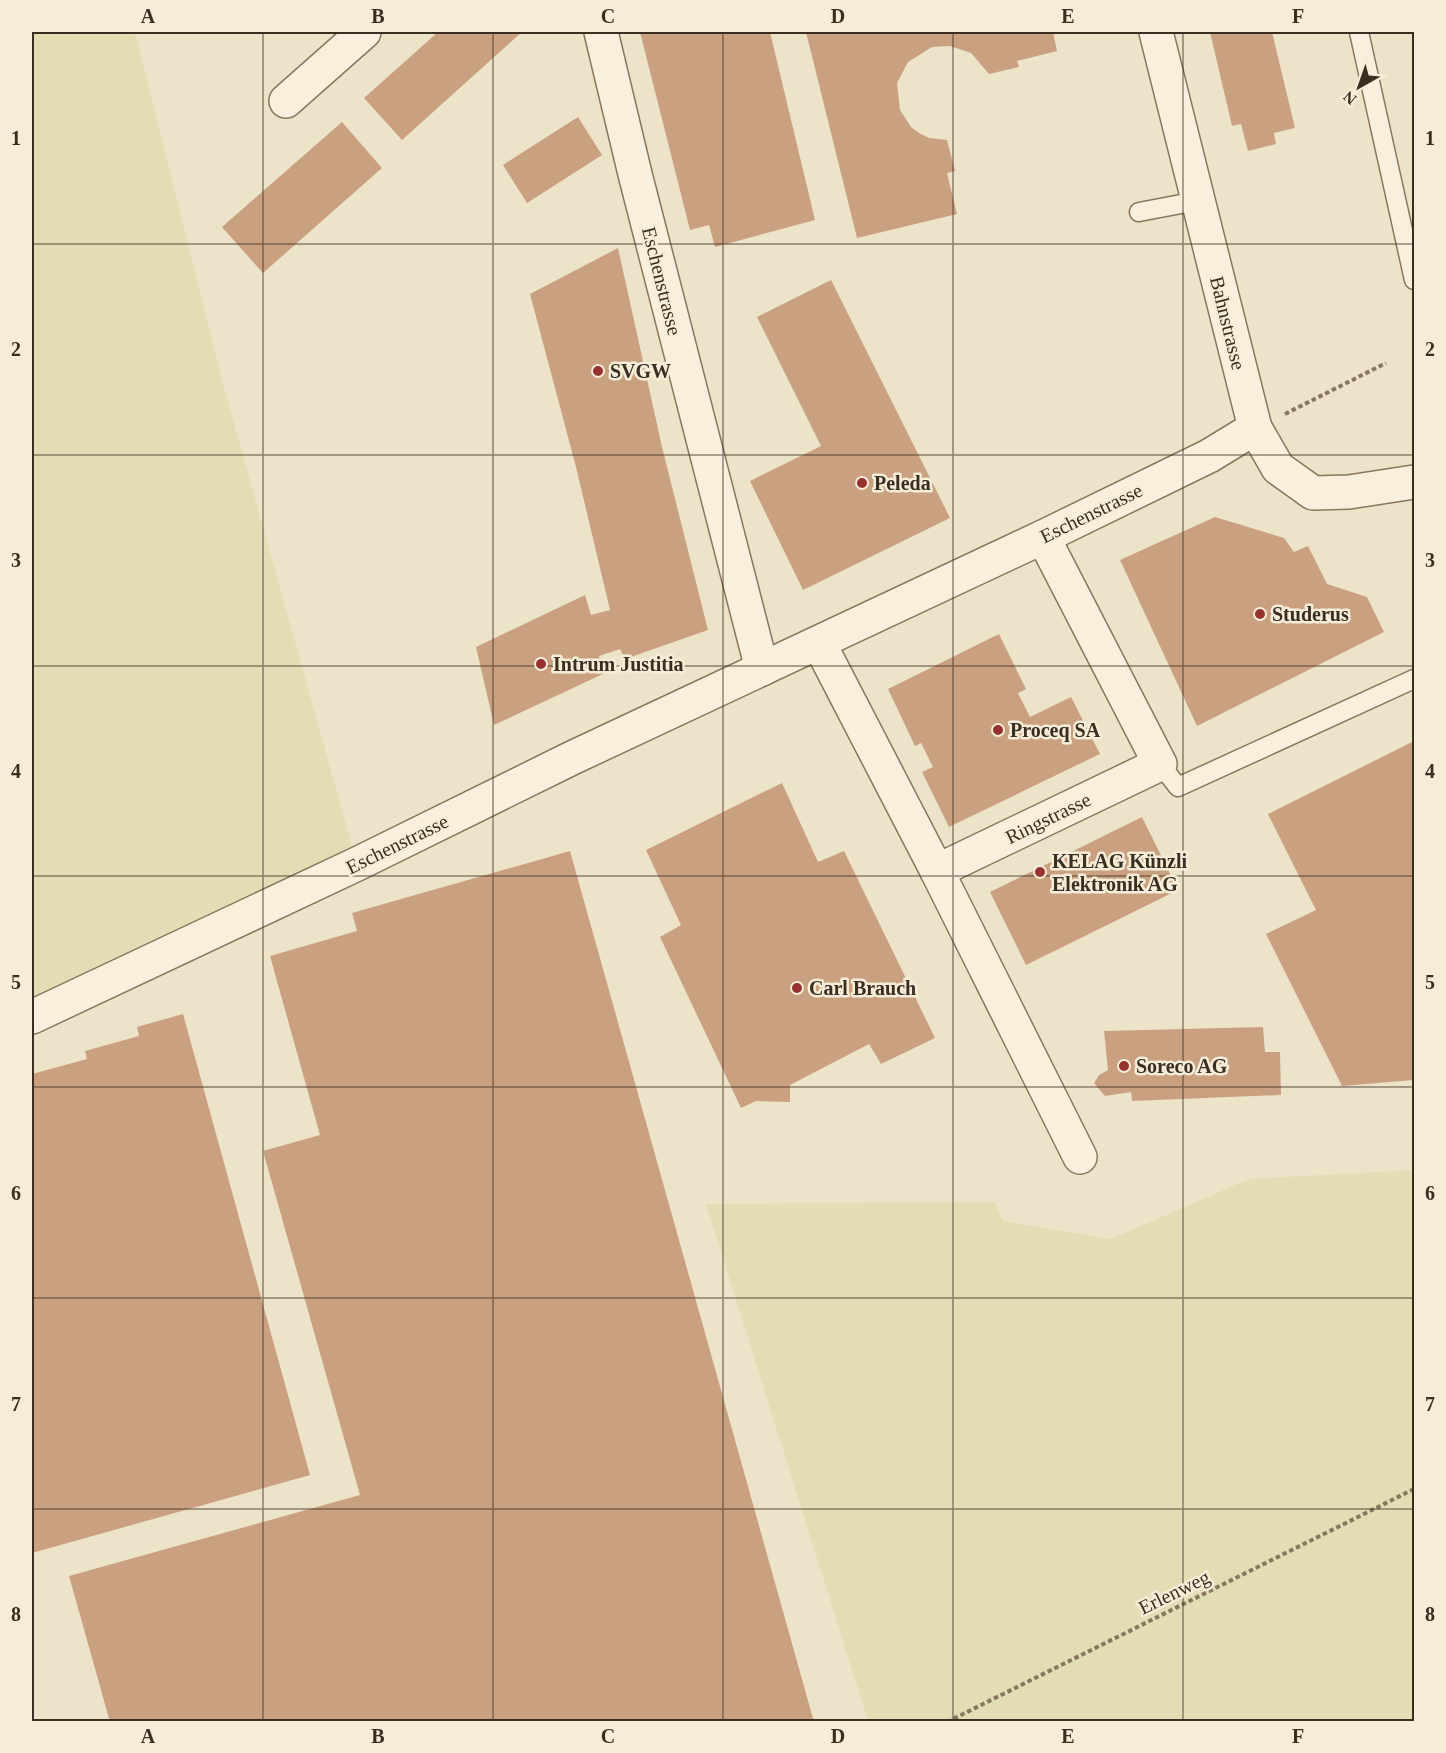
<svg xmlns="http://www.w3.org/2000/svg" width="1446" height="1753" font-family="Georgia,serif">
<style>
.farmland{fill:#e3ddb6}
.building{fill:#caa180}
.lines{fill:none;stroke-linecap:round;stroke-linejoin:round}
.service-casing{stroke:#89765e;stroke-width:21}
.minor-casing{stroke:#89765e;stroke-width:36}
.tertiary-casing{stroke:#89765e;stroke-width:36}
.path{stroke:#89765e;stroke-width:4;stroke-dasharray:4.5 3;stroke-linecap:butt}
.service{stroke:#f8f0dc;stroke-width:18}
.minor{stroke:#f8f0dc;stroke-width:33}
.tertiary{stroke:#f8f0dc;stroke-width:33}
.grid{fill:none;stroke:#3a2e21;stroke-width:1.5;stroke-opacity:0.55}
.poi-dot{fill:#963230;stroke:#f5edd8;stroke-width:2}
.labels{text-anchor:middle;dominant-baseline:central;stroke-width:5;stroke-linejoin:round;paint-order:stroke}
.street-label{font-size:20px;fill:#3a2e21;stroke:#f5edd8}
.poi-label{font-size:20px;font-weight:bold;fill:#3a2e21;stroke:#f5edd8;text-anchor:start}
.neatline{fill:none;stroke:#3a2e21;stroke-width:2}
.grid-label{font-size:20px;text-anchor:middle;font-weight:bold;fill:#3a2e21}
</style>
<rect width="100%" height="100%" fill="#ede3c9"/>
<g class="farmland">
<path d="M32,32H135L224,387L357,864L32,1015Z"/>
<path d="M1414,1170V1721H868L706,1204L995,1202L1003,1221L1111,1239L1249,1179Z"/>
</g>
<g class="building">
<path d="M438,32H522L402,140L364,98Z"/>
<path d="M640,32H770L815,220L715,247L709,225L690,230Z"/>
<path d="M806,32H1053L1057,51L1017,61L1019,67L989,74L971,53L950,46L932,47L908,62L897,83L900,110L911,127L919,133L929,138L947,140L955,171L947,173L957,214L857,238Z"/>
<path d="M1210,32H1272L1295,128L1274,133L1276,144L1248,151L1241,124L1232,126Z"/>
<path d="M578,117L602,155L527,203L503,165Z"/>
<path d="M342,122L382,168L263,273L222,227Z"/>
<path d="M618,248L662,447L708,630L625,659L620,649L599,656L605,673L494,725L476,647L585,595L591,615L610,610L576,467L530,294Z"/>
<path d="M831,280L950,518L803,590L750,481L821,446L757,317Z"/>
<path d="M1215,517L1284,538L1294,552L1308,546L1327,584L1367,597L1384,632L1197,726L1120,560Z"/>
<path d="M999,634L1026,689L1018,693L1030,717L1071,697L1100,754L949,827L922,772L933,767L921,743L915,746L888,689Z"/>
<path d="M1414,741V1080L1342,1086L1266,934L1316,910L1268,814Z"/>
<path d="M782,783L818,862L844,851L935,1038L881,1064L869,1044L790,1085V1102L756,1101L741,1108L660,937L681,925L646,850Z"/>
<path d="M1142,817L1178,890L1026,965L990,892Z"/>
<path d="M570,851L814,1722H110L69,1576L360,1495L263,1151L320,1135L270,956L357,931L352,913Z"/>
<path d="M183,1014L310,1475L32,1553V1074L87,1059L85,1051L139,1036L137,1027Z"/>
<path d="M1263,1027L1265,1052H1280L1281,1095L1132,1101L1131,1092L1105,1096L1094,1083L1099,1075L1108,1070L1104,1031Z"/>
</g>
<g class="lines">
<defs>
<g id="service">
<path d="M1359,32L1414,280"/>
<path d="M1139,212L1197,201"/>
<path d="M1160,764L1178,787L1414,679"/>
</g>
<g id="minor">
<path d="M601,32L635,174L762,669"/>
<path d="M286,101L364,32"/>
<path d="M819,643L937,871L1160,764L1043,537"/>
<path d="M937,871L1080,1157"/>
<path d="M32,1017L357,864L572,758L1043,537L1209,456L1255,428L1278,468L1313,493L1349,492L1414,482"/>
</g>
<path id="tertiary" d="M1156,32L1255,428"/>
</defs>
<use href="#service" class="service-casing"/>
<use href="#minor" class="minor-casing"/>
<use href="#tertiary" class="tertiary-casing"/>
<g class="path">
<path d="M1285,414L1386,363"/>
<path d="M947,1722L1414,1489"/>
</g>
<use href="#service" class="service"/>
<use href="#minor" class="minor"/>
<use href="#tertiary" class="tertiary"/>
</g>
<path class="grid" d="M263,32V1722M493,32V1722M723,32V1722M953,32V1722M1183,32V1722M32,244H1414M32,455H1414M32,666H1414M32,876H1414M32,1087H1414M32,1298H1414M32,1509H1414"/>
<g class="poi-dot">
<circle cx="598" cy="371" r="6"/>
<circle cx="862" cy="483" r="6"/>
<circle cx="1260" cy="614" r="6"/>
<circle cx="541" cy="664" r="6"/>
<circle cx="998" cy="730" r="6"/>
<circle cx="1040" cy="872" r="6"/>
<circle cx="797" cy="988" r="6"/>
<circle cx="1124" cy="1066" r="6"/>
</g>
<g class="labels">
<g class="street-label">
<text transform="translate(662 281) rotate(76)">Eschenstrasse</text>
<text transform="translate(1228 323) rotate(76)">Bahnstrasse</text>
<text transform="translate(1091 513) rotate(-26)">Eschenstrasse</text>
<text transform="translate(1048 818) rotate(-26)">Ringstrasse</text>
<text transform="translate(397 844) rotate(-26)">Eschenstrasse</text>
<text transform="translate(1174 1592) rotate(-26)">Erlenweg</text>
</g>
<g class="poi-label">
<text x="610" y="371">SVGW</text>
<text x="874" y="483">Peleda</text>
<text x="1272" y="614">Studerus</text>
<text x="553" y="664">Intrum Justitia</text>
<text x="1010" y="730">Proceq SA</text>
<text x="1052" y="861">KELAG Künzli<tspan x="1052" dy="23">Elektronik AG</tspan></text>
<text x="809" y="988">Carl Brauch</text>
<text x="1136" y="1066">Soreco AG</text>
</g>
</g>
<rect width="1446" height="1753" fill="none" stroke="#f5edd8" stroke-width="66"/>
<g transform="translate(1359 87) rotate(220)" stroke="#f5edd8" stroke-width="4.5" paint-order="stroke">
<path d="M0-4.5L10 22L0 15L-10 22Z" fill="#3a2e21"/>
<text y="-9" font-size="16" font-weight="bold" text-anchor="middle" fill="#3a2e21">N</text>
</g>
<rect x="33" y="33" width="1380" height="1687" class="neatline"/>
<g class="grid-label">
<text x="148" y="23">A</text>
<text x="378" y="23">B</text>
<text x="608" y="23">C</text>
<text x="838" y="23">D</text>
<text x="1068" y="23">E</text>
<text x="1298" y="23">F</text>
<text x="16" y="145">1</text>
<text x="1430" y="145">1</text>
<text x="16" y="356">2</text>
<text x="1430" y="356">2</text>
<text x="16" y="567">3</text>
<text x="1430" y="567">3</text>
<text x="16" y="778">4</text>
<text x="1430" y="778">4</text>
<text x="16" y="989">5</text>
<text x="1430" y="989">5</text>
<text x="16" y="1200">6</text>
<text x="1430" y="1200">6</text>
<text x="16" y="1411">7</text>
<text x="1430" y="1411">7</text>
<text x="16" y="1621">8</text>
<text x="1430" y="1621">8</text>
<text x="148" y="1743">A</text>
<text x="378" y="1743">B</text>
<text x="608" y="1743">C</text>
<text x="838" y="1743">D</text>
<text x="1068" y="1743">E</text>
<text x="1298" y="1743">F</text>
</g>
</svg>
